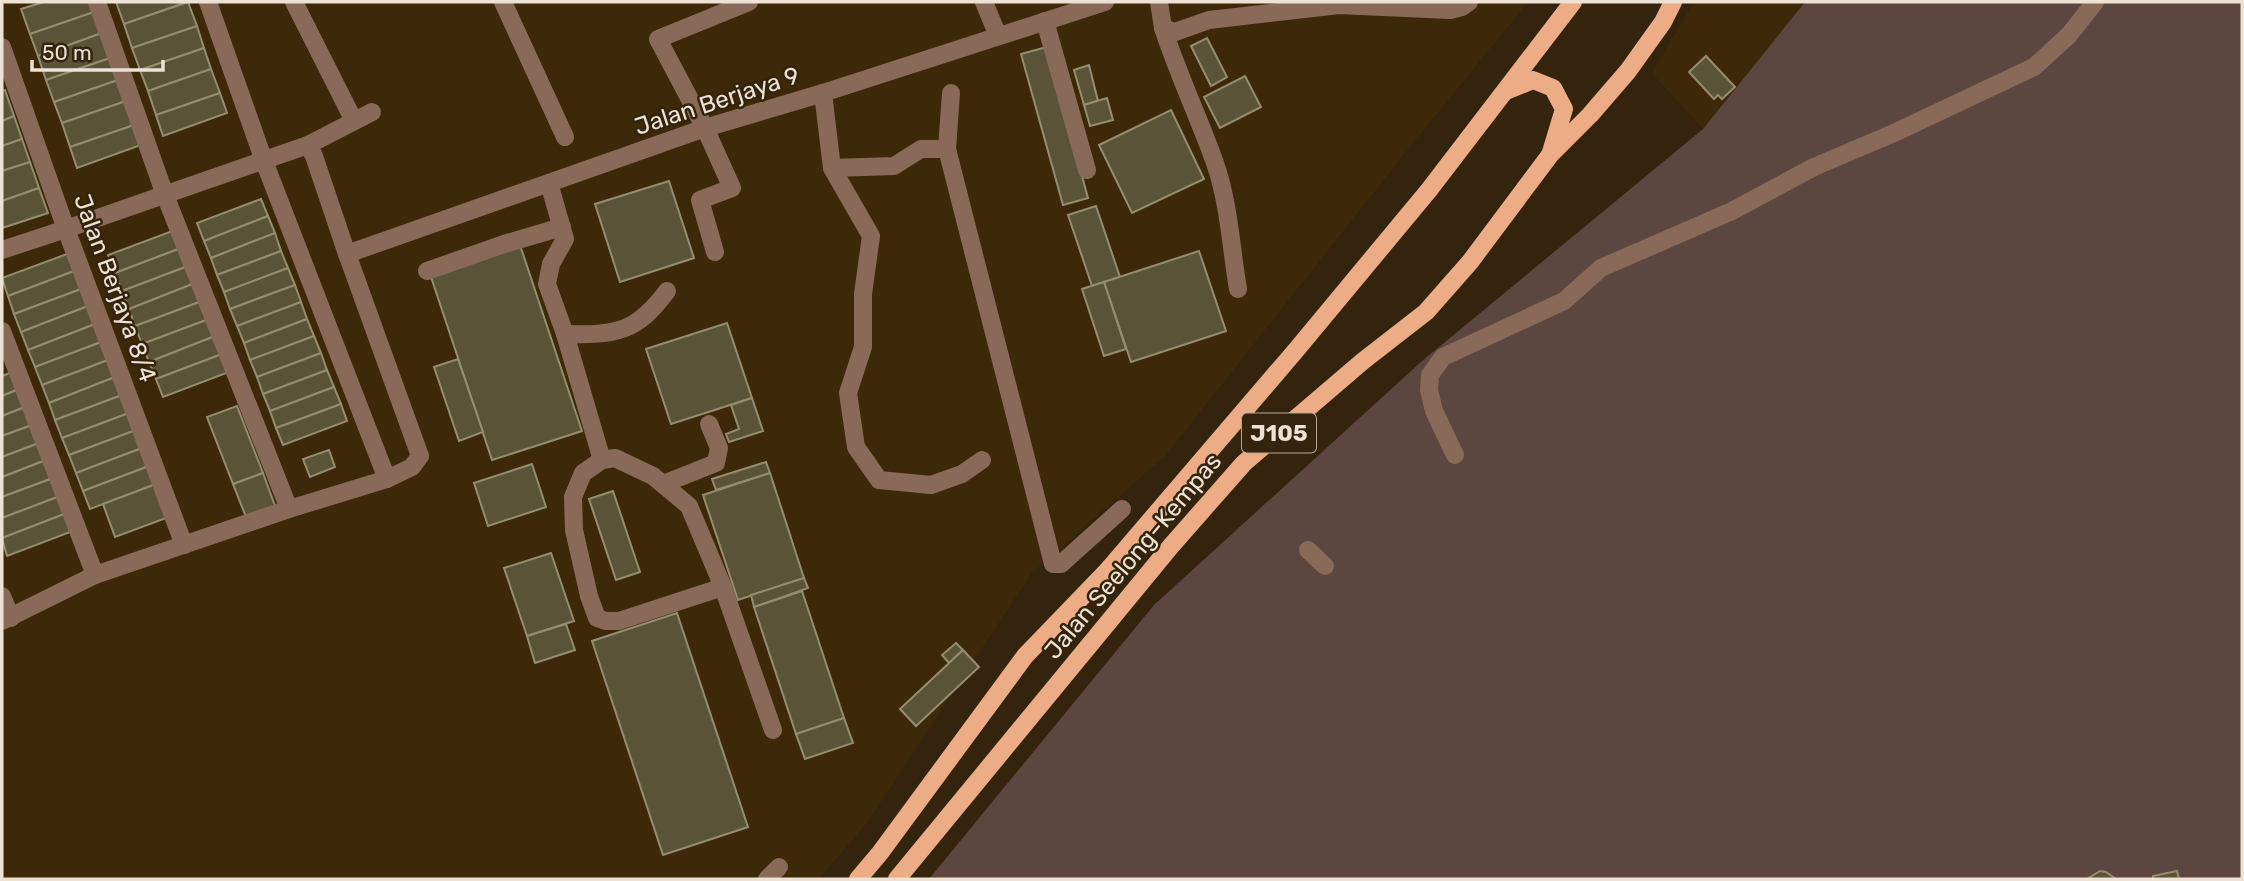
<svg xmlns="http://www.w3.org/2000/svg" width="2244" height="881" font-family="Rubik,sans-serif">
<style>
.built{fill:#3d290a}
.green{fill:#5d4540}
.building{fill:#5b5338;stroke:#948d6f;stroke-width:2}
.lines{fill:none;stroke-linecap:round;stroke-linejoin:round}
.minor{stroke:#896a58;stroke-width:18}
.major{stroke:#ebac86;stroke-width:18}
.labels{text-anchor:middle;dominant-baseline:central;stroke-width:5;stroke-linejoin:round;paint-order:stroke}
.shield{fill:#34240d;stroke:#b6a998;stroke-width:2}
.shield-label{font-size:23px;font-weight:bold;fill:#ede2d4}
.street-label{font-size:24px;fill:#ede2d4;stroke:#34240d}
</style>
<rect width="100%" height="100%" fill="#34240d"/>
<g class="built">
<path d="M2,2H1528L1409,148L1166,455L1031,574L867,823L819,879H2Z"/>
<path d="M1694,2H1805L1703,129L1652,73Z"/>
</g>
<path class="green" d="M1805,2H2242V879H929L1154,605L1422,361L1703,129Z"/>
<g class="building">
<path d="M44,2H91L94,12L30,34L21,9Z"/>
<path d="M116,2H187L124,24Z"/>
<path d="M188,2L197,26L132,48L124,24Z"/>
<path d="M94,12L102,33L38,56L30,34Z"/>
<path d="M197,26L204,48L140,70L132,48Z"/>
<path d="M102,33L110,58L46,80L38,56Z"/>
<path d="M1207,38L1227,77L1211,86L1191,46Z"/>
<path d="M1047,47L1088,198L1063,205L1021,54Z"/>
<path d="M204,48L211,69L148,91L140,70Z"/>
<path d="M1706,56L1735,87L1722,99L1718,95L1714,99L1689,72Z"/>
<path d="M110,58L118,80L54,102L46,80Z"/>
<path d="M1089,65L1098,101L1084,105L1074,70Z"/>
<path d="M211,69L220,93L156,115L148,91Z"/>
<path d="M1245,76L1261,107L1220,128L1204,97Z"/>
<path d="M118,80L126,101L62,123L54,102Z"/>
<path d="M5,90L14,116L2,121V91Z"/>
<path d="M220,93L227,113L163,136L156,115Z"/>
<path d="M1107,98L1113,120L1090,126L1084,105Z"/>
<path d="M126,101L134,125L70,147L62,123Z"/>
<path d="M1171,110L1204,179L1132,213L1099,145Z"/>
<path d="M14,116L22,139L2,146V121Z"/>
<path d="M134,125L141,145L77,168L70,147Z"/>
<path d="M22,139L30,162L2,171V146Z"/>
<path d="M30,162L39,188L2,201V171Z"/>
<path d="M669,181L694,258L620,282L595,204Z"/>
<path d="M39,188L48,213L2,228V201Z"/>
<path d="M261,199L268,216L204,241L197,223Z"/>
<path d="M1096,206L1120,277L1092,286L1068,215Z"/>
<path d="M268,216L275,233L211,258L204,241Z"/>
<path d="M175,230L181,248L115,273L108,255Z"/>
<path d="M275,233L281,251L217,275L211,258Z"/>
<path d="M520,245L582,431L492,460L430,274Z"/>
<path d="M181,248L188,266L122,291L115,273Z"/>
<path d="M281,251L288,268L224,292L217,275Z"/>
<path d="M1199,251L1226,331L1131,362L1104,282Z"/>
<path d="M67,254L74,271L8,296L2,278Z"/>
<path d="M188,266L195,283L129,309L122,291Z"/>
<path d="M288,268L295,285L230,309L224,292Z"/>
<path d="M74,271L81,289L14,314L8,296Z"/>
<path d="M1104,282L1126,349L1104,356L1082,289Z"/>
<path d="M195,283L202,301L135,326L129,309Z"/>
<path d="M295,285L301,302L237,326L230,309Z"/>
<path d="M81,289L88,306L21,332L14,314Z"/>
<path d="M202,301L209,319L142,344L135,326Z"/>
<path d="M301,302L307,319L244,343L237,326Z"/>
<path d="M88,306L95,324L28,350L21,332Z"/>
<path d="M209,319L215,336L149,362L142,344Z"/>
<path d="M307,319L314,336L250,360L244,343Z"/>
<path d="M727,323L752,398L671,424L646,349Z"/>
<path d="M95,324L101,342L35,367L28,350Z"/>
<path d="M215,336L222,354L156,379L149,362Z"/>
<path d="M314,336L321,353L257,377L250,360Z"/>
<path d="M101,342L108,360L42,385L35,367Z"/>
<path d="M321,353L327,370L263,394L257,377Z"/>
<path d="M222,354L229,372L163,397L156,379Z"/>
<path d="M458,359L483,432L459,441L434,367Z"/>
<path d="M108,360L115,377L49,403L42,385Z"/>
<path d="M327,370L334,387L270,411L263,394Z"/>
<path d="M12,372L19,389L2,396V376Z"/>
<path d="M115,377L122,395L55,420L49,403Z"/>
<path d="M334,387L341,404L276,428L270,411Z"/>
<path d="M19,389L25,407L2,416V396Z"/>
<path d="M122,395L129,413L62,438L55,420Z"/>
<path d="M752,398L763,431L729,442L726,434L739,429L731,405Z"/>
<path d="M341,404L347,421L283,445L276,428Z"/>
<path d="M237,406L263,473L233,484L207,417Z"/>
<path d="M25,407L32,425L2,436V416Z"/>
<path d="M129,413L136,430L69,455L62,438Z"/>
<path d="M32,425L39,443L2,457V436Z"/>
<path d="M136,430L142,448L76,473L69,455Z"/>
<path d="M39,443L46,460L2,477V457Z"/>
<path d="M142,448L149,466L83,491L76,473Z"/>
<path d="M329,450L335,467L310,477L303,459Z"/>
<path d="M46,460L53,478L2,497V477Z"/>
<path d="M766,462L770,473L716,490L712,479Z"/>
<path d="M532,464L546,507L488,526L474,483Z"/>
<path d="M149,466L156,484L90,509L83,491Z"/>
<path d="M263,473L275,506L246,517L233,484Z"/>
<path d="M770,473L804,578L738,600L703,495Z"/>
<path d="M53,478L60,496L2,518V497Z"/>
<path d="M156,484L169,517L115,537L103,504Z"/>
<path d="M613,491L640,572L616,580L589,499Z"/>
<path d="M60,496L67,513L2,538V518Z"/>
<path d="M67,513L73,531L7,556L2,538Z"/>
<path d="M551,553L574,621L527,636L504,568Z"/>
<path d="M804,578L808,588L754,607L751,595Z"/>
<path d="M802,591L844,718L796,734L754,607Z"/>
<path d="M677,613L748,827L663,855L592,641Z"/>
<path d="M566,624L575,650L535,663L527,636Z"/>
<path d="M956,643L963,650L949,663L942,655Z"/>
<path d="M963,650L979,667L916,726L900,709Z"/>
<path d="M844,718L853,743L805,759L796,734Z"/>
<path d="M2100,871L2106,872L2116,879H2087Z"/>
<path d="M2177,871L2179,879H2153V876Z"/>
</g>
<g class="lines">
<g class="minor">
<path d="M97,2L165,195L289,509"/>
<path d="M208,2L264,161L387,479"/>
<path d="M294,2L354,121"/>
<path d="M503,2L565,137"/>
<path d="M984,2L998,36"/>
<path d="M1159,2L1163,28L1175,32L1209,20L1339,5L1450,10L1462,7L1469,2"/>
<path d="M1045,21L1087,170"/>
<path d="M1163,28C1178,74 1199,118 1215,163C1229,203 1231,248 1238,289"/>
<path d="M2,47L66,229L184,545"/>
<path d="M823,93L832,168L894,166L921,149H947L1053,564H1061L1122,509"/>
<path d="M308,145L372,112"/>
<path d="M947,149L951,93"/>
<path d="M832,168L871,236L863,294V347L848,393L856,447L879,480L931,485L962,474L982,460"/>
<path d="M549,183L565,239L551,264L547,284L565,334L602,460"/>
<path d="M2,250L66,229L308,145L314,156L347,254L420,456L412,467L387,479L289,509L95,575L2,621"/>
<path d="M715,252L700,200L732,188L705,128L658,39L749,2"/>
<path d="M347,254L705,128L823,93L1105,2"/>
<path d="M427,271L504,244L562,227"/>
<path d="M2,331L95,575"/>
<path d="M565,334C616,335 636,333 667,291"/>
<path d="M1455,455L1434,411L1429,390L1430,375L1443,357L1564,301L1601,268L1732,211L1814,167L1894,133L2034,67L2069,35L2095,2"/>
<path d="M663,484L716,463L719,448L709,424"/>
<path d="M1308,550L1325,566"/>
<path d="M723,587L619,621H606L597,618L589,596L574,530L573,497L583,473L602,460L615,458L653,476L689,506L723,587L773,730"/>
<path d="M2,596L11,618"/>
<path d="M767,879L779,867"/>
</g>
<g class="major">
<path d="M1506,91L1533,80L1553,88L1564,109L1551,152"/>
<path d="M858,879L880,853L1025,656L1107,571L1297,349L1429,190L1573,2"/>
<path d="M897,879L1171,546L1244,463L1363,361L1426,312L1470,262L1550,155L1590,115L1628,71L1663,22L1673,2"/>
</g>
</g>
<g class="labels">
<rect class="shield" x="1242" y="413.5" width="74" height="39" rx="5"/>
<g class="shield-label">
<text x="1279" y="433">J105</text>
</g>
<g class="street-label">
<text transform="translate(717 101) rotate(-18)">Jalan Berjaya 9</text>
<text transform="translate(115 288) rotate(70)">Jalan Berjaya 8/4</text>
<text transform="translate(1133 556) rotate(-50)">Jalan Seelong–Kempas</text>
</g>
</g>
<rect width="2244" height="881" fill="none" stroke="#ede2d4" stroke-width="7"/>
<path d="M32 60v10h131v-10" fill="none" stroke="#ede2d4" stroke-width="3.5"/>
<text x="42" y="60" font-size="21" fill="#ede2d4" stroke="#34240d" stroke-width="5" paint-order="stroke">50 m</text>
</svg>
